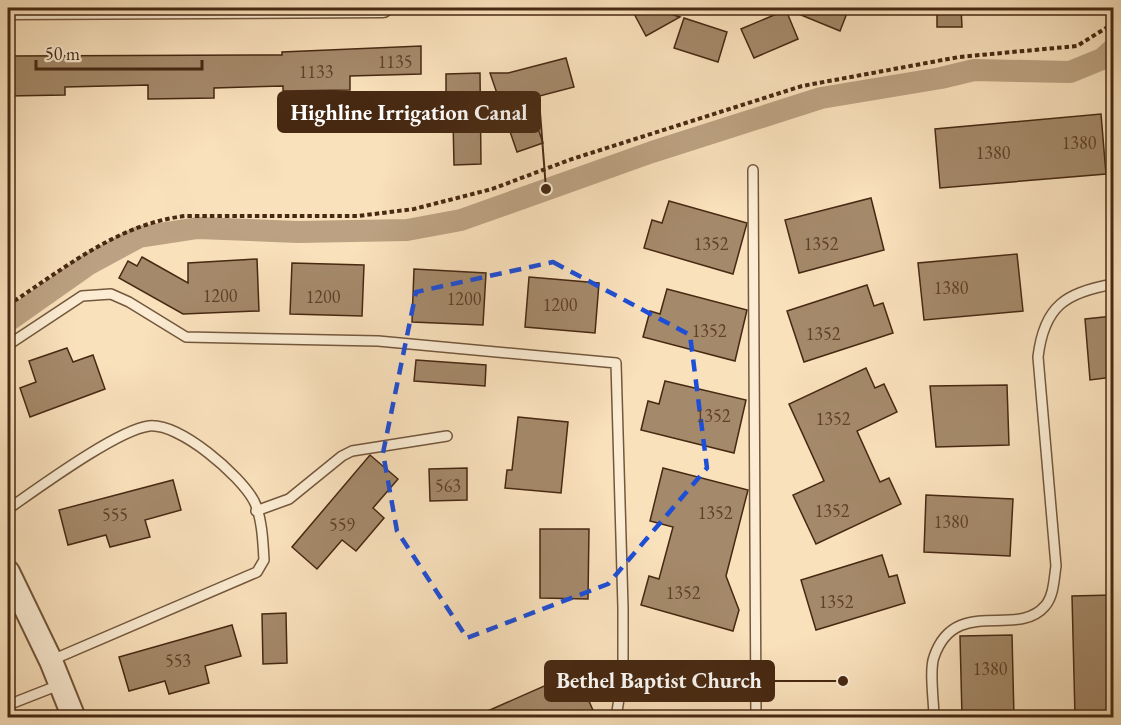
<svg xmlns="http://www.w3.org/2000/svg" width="1121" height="725" font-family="'EB Garamond',serif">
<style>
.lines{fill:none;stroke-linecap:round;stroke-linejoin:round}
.canal{stroke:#bca282;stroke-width:22}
.building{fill:#a4896a;stroke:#472912;stroke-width:1.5}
.service-casing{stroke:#74573c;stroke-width:12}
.minor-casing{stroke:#74573c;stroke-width:21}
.tertiary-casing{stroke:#74573c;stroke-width:26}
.path{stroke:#472912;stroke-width:4;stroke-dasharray:4.5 3;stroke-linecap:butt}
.service{stroke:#fbecd3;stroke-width:9}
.minor{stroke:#fbecd3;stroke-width:18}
.tertiary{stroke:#fbecd3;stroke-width:22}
.marked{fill:none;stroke:#1d4ed8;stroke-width:4.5;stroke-dasharray:12 8;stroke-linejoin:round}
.labels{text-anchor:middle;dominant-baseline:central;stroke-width:6;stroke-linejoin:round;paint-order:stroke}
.number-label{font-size:18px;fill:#5e4128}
.leader{fill:none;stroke:#472912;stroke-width:2}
.callout-dot{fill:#472912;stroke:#fbecd3;stroke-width:2}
.callout{fill:#472912;stroke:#472912;stroke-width:2}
.callout-label{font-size:22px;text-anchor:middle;font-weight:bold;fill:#fff}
</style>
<rect width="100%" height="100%" fill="#f9e1bc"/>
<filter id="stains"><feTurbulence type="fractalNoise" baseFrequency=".00333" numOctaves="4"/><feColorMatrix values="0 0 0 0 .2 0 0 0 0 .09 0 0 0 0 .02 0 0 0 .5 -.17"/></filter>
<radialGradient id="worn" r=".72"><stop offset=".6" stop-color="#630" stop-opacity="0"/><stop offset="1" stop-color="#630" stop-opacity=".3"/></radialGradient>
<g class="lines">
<path class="canal" d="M8,321L89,264L139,237L198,228L298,232L407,230L461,220L652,152L821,98L941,78L974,70L1070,72L1102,59L1114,48"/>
</g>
<g class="building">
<path d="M631,8H661L664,12L680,17L646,36Z"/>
<path d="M784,8H849L840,31Z"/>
<path d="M937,8H961L962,27H937Z"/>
<path d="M786,10L798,39L754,58L741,29Z"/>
<path d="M684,18L727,32L718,62L674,48Z"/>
<path d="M421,46V74L350,76V90L283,91V86L214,88V98L148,99V85L65,87V95L8,96V56L282,55V52Z"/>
<path d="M566,58L574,87L528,99L543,143L517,152L490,73H508Z"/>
<path d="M480,73L481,164L454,165L453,119H446V74Z"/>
<path d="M1101,114L1106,174L940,188L935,129Z"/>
<path d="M871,198L884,250L799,273L785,220Z"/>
<path d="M669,201L747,223L733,274L644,248L652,220L662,223Z"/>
<path d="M1017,254L1023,311L924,320L918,263Z"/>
<path d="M142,257L188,283V263L257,259L259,311L183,314L119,278L128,261L137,266Z"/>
<path d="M292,263L364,265L362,316L290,314Z"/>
<path d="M414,269L486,273L483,325L412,322Z"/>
<path d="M529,277L599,283L595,333L525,327Z"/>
<path d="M867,285L874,306L883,303L893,333L804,362L787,311Z"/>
<path d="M667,289L747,310L735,361L643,337L650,311L660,314Z"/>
<path d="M1113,316V377L1090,380L1085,319Z"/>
<path d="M67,348L73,362L93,355L105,389L30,417L20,388L36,382L29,361Z"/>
<path d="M416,360L486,365L485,386L414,381Z"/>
<path d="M866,368L875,388L884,384L897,412L857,431L880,482L889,478L901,504L816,544L793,495L824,481L789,404Z"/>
<path d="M665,381L746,400L734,453L641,430L648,401L659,404Z"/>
<path d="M1007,385L1009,445L936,447L930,386Z"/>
<path d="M518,417L568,422L561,493L505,488L507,470H512Z"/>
<path d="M370,455L398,479L373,508L384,518L356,551L342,540L317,569L292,547Z"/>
<path d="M467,468V500L430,501L429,469Z"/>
<path d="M663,468L748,490L726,576L739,610L733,631L641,605L649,576L659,579L673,527L650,521Z"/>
<path d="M173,480L181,510L145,520L150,537L110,547L106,535L68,545L59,510Z"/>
<path d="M926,495L1013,499L1010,556L924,552Z"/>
<path d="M540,529H589L588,599L540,598Z"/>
<path d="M882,555L889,577L897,575L905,603L816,630L801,580Z"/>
<path d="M1113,595V715L1075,716L1072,596Z"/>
<path d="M286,613L287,663L263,664L262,614Z"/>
<path d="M232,625L241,656L205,666L209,683L169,694L165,681L129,691L119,657Z"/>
<path d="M1012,635L1014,717H962L960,636Z"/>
<path d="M576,672L596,717H474Z"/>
</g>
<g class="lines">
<defs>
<g id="service">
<path d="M753,170L756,718"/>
<path d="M8,345L82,296L111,294L129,302L186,337L378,341L616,363L623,608V673L616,718"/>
<path d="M8,509C37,489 117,430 149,426C180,423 240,475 254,501C262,517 263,542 264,560L257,572L52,660"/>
<path d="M256,511L289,499L342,456L352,451L447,436"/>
<path d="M8,705L59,685"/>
<path d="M934,718C934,702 929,670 934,657C955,595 1017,639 1045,606C1054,596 1054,578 1056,566L1038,357C1044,306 1066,292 1114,284"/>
</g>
<path id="minor" d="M8,10L383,8"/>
<path id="tertiary" d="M8,572L51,661L74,718"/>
</defs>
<use href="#service" class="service-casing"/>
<use href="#minor" class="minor-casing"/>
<use href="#tertiary" class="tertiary-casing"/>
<path class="path" d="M8,305C64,269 117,224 185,216H358L414,209L492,189L572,159L802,86L959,57L1077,46L1114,23"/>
<use href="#service" class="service"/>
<use href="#minor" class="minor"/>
<use href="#tertiary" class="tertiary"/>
</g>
<path class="marked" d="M553,262L690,335L707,468L608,584L467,638L397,531L383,453L416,292Z"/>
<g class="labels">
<g class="number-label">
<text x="395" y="61">1135</text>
<text x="316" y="71">1133</text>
<text x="1079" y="142">1380</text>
<text x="993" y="152">1380</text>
<text x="711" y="243">1352</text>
<text x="821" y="243">1352</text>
<text x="951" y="287">1380</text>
<text x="220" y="295">1200</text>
<text x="323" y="296">1200</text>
<text x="464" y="298">1200</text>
<text x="560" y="304">1200</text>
<text x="709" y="330">1352</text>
<text x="823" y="333">1352</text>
<text x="713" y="415">1352</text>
<text x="833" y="418">1352</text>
<text x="448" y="485">563</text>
<text x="832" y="510">1352</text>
<text x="715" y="512">1352</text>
<text x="115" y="514">555</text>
<text x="951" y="521">1380</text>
<text x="342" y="524">559</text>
<text x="683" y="592">1352</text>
<text x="836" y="601">1352</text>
<text x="178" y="660">553</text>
<text x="990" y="668">1380</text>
</g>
</g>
<path class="leader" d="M546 189L540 112M843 681L774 681"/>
<g class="callout-dot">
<circle cx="546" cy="189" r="6"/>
<circle cx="843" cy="681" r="6"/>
</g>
<g class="callout">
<rect x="278" y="92" width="262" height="40" rx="6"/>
<rect x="545" y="661" width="229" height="40" rx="6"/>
</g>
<g class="callout-label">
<text x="409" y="120">Highline Irrigation Canal</text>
<text x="659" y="688">Bethel Baptist Church</text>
</g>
<rect width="1121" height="725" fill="none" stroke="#f9e1bc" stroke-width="30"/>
<rect x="9" y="9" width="1103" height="707" fill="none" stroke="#472912" stroke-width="3"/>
<rect x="15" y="15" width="1091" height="695" fill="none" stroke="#472912" stroke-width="1.5"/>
<path d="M36 60v9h166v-9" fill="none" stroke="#472912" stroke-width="3"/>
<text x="45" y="60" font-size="18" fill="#472912" stroke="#fbecd3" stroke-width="4.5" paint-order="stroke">50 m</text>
<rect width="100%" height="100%" filter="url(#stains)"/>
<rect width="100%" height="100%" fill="url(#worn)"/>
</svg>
